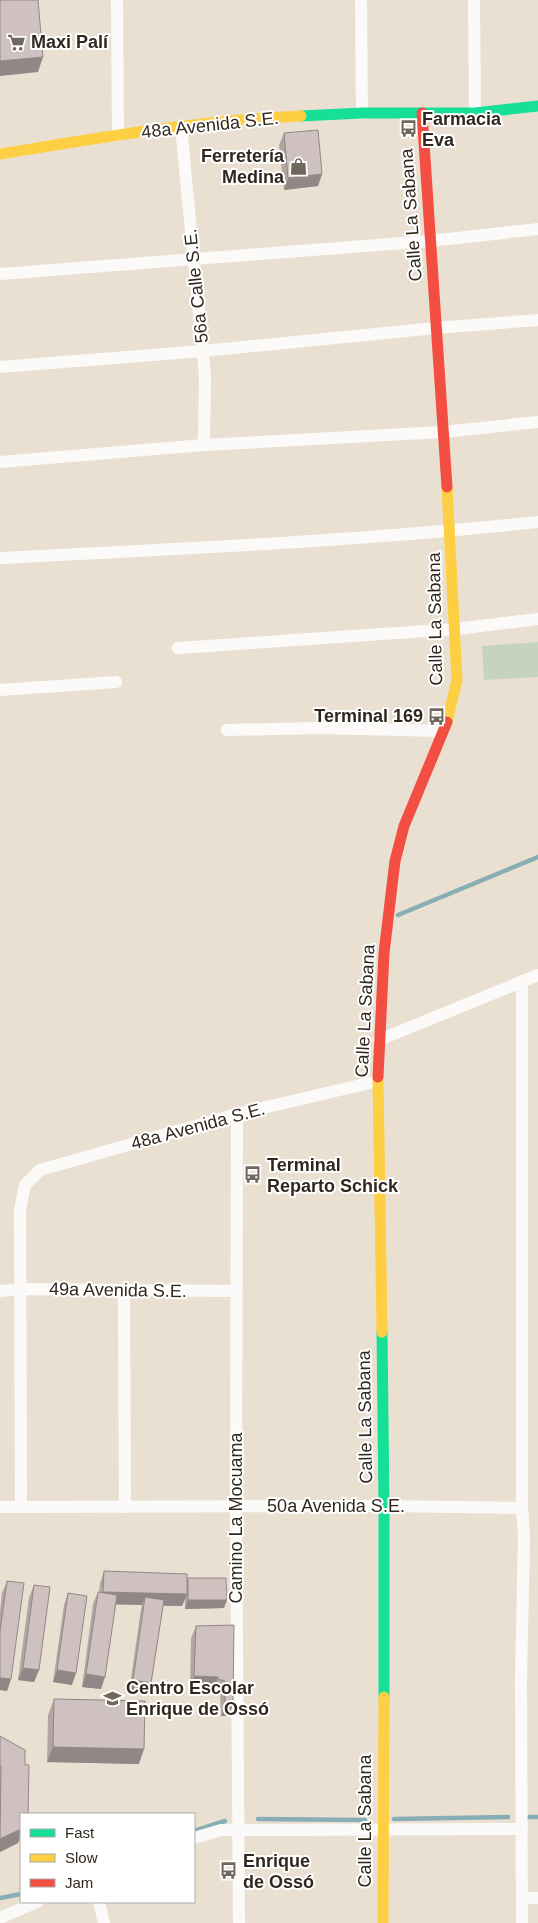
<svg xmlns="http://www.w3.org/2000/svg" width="538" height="1923" font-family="Arial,sans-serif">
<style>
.green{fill:#c6d3bf}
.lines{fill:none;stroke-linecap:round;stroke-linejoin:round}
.stream{stroke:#87aeb4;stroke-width:4.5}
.street{stroke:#fcfaf8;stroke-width:12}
.fast{stroke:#16e098;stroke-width:11}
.slow{stroke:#ffcf43;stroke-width:11}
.jam{stroke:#f24e42;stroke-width:11}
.wall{fill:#b2a6a4}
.shaded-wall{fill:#918786}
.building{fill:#cfc1bf;stroke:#918786}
.labels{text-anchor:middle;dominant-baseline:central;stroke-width:4;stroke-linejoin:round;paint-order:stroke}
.poi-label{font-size:18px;font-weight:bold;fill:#30281e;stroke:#fff;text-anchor:start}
.street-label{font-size:18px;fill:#30281e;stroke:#fff}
</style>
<rect width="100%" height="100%" fill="#eae0d2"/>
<path class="green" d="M538,642V677L484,680L482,646Z"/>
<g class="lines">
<g class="stream">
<path d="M398,915L538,857"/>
<path d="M529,1817H538"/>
<path d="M258,1819L365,1820"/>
<path d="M394,1819L508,1817"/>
<path d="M194,1831L225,1821"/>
<path d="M0,1898L21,1894"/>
</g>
<g class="street">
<path d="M117,0L118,135"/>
<path d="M361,0L362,113"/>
<path d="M474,0L475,113"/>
<path d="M181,127L205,376L204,445"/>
<path d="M0,274L430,241L538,229"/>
<path d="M0,367L203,351L436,328L538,320"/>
<path d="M0,462L204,445L443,432L538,422"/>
<path d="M0,558C179,549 359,541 538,522"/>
<path d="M178,648L456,629L538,619"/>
<path d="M0,690L116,682"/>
<path d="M227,730L318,728L443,731"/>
<path d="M379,1040L538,975"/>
<path d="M237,1114L236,1506L239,1923"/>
<path d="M124,1290L125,1507"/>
<path d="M0,1291L21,1289L236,1291"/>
<path d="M0,1507L384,1506L522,1508"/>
<path d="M21,1507L20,1210L25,1185L40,1170L237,1114L378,1081"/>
<path d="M194,1838L221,1830H238L522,1829"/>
<path d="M522,1898H538"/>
<path d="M99,1902L104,1923"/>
<path d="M0,1918L37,1902"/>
<path d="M522,1923L521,1680L524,1536L522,1508V981"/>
</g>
<g class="fast">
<path d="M301,116L362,113H475L538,106"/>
<path d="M382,1332L384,1506V1697"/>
</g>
<g class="slow">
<path d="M0,154C99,138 200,120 301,116"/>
<path d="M447,722L457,680L447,487"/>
<path d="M378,1077L382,1332"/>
<path d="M383,1923L384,1697"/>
</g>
<g class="jam">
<path d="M422,113L447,487"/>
<path d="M378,1077L384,953L395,861L404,826L447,722"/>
</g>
</g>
<g class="wall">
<path d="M284,133L322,174L318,186L284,190L279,145Z"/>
<path d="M104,1571L187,1581L188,1578L224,1608L185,1609V1599L182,1606H163L151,1683L147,1695L129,1692L141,1609L142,1605L115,1604L101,1689L82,1687L93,1604L98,1592H99L100,1583Z"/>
<path d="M7,1581L11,1679L7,1691L0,1690V1611L2,1593Z"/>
<path d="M34,1585L39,1670L34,1682L18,1680L29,1597Z"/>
<path d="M68,1593L72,1685L53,1682L64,1605Z"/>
<path d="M234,1625L229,1716H221L220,1693L214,1692V1689L190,1688L191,1638L196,1626Z"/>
<path d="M54,1699L139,1764L47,1762L48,1715Z"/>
<path d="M0,1736L18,1843L0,1852Z"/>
</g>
<g class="shaded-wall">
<path d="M43,57L38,72L0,76V61Z"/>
<path d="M322,174L318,186L284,190L288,178Z"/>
<path d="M103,1592L187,1594L182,1606L144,1605L145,1597L142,1605L99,1604Z"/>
<path d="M188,1600H227L224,1608L185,1609Z"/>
<path d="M23,1668L39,1670L34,1682L18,1680Z"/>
<path d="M57,1670L76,1673L72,1685L53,1682Z"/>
<path d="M86,1674L105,1677L101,1689L82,1687Z"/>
<path d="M194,1676L218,1677L214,1689L190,1688Z"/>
<path d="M0,1678L11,1679L7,1691L0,1690Z"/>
<path d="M133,1680L151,1683L147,1695L129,1692Z"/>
<path d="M225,1704H233L229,1716H221Z"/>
<path d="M53,1747L144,1749L139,1764L47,1762Z"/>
<path d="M21,1824V1835L18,1843L0,1852V1839Z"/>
</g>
<g class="building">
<path d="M0,0H38L43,57L0,61Z"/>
<path d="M318,130L322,174L288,178L284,133Z"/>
<path d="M104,1571L187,1574V1594L103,1592Z"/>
<path d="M188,1578H226L227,1600H188Z"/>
<path d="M7,1581L24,1583L11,1679L0,1678V1631Z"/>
<path d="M34,1585L50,1587L39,1670L23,1668Z"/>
<path d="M98,1592L117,1595L105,1677L86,1674Z"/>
<path d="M68,1593L87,1596L76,1673L57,1670Z"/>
<path d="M145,1597L164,1600L151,1683L133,1680Z"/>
<path d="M234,1625L233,1704H225V1681L218,1679V1677L194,1676L196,1626Z"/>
<path d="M54,1699L145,1701L144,1749L53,1747Z"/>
<path d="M0,1736L25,1750V1765H29L28,1814H21V1829L0,1839L1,1766H0Z"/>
</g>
<defs>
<symbol id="supermarket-bare" viewBox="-9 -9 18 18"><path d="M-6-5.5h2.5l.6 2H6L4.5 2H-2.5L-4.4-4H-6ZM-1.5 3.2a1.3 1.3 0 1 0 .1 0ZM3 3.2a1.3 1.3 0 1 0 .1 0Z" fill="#71685d" stroke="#fff" stroke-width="2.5" paint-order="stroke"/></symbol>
<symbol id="bus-bare" viewBox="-9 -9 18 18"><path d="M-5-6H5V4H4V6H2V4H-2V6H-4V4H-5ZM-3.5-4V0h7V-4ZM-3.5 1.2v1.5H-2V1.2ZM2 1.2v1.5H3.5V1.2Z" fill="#71685d" stroke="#fff" stroke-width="2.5" paint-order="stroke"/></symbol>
<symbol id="shop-bare" viewBox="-9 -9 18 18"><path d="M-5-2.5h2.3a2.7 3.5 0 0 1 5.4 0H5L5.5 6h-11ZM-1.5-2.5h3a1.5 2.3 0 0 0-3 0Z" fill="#71685d" stroke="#fff" stroke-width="2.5" paint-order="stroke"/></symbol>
<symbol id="school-bare" viewBox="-9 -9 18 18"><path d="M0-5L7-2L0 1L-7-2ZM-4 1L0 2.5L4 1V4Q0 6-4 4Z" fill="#71685d" stroke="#fff" stroke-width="2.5" paint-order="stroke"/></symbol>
</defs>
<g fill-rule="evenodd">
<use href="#supermarket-bare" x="4" y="30" width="25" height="25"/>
<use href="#bus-bare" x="396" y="116" width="25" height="25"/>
<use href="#shop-bare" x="286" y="154" width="25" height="25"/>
<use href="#bus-bare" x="424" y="704" width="25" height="25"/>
<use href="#bus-bare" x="240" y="1162" width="25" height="25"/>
<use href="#school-bare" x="100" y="1686" width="25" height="25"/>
<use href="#bus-bare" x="216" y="1858" width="25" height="25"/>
</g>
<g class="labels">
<g class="poi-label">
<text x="31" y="42">Maxi Palí</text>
<text x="422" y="119">Farmacia<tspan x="422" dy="21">Eva</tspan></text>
<text x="284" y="156" text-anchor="end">Ferretería<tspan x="284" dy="21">Medina</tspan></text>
<text x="423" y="716" text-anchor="end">Terminal 169</text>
<text x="267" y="1165">Terminal<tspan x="267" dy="21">Reparto Schick</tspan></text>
<text x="126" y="1688">Centro Escolar<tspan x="126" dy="21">Enrique de Ossó</tspan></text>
<text x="243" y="1861">Enrique<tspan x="243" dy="21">de Ossó</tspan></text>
</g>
<g class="street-label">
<text transform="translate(210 125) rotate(-6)">48a Avenida S.E.</text>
<text transform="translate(411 215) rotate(-94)">Calle La Sabana</text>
<text transform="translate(196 286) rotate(-96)">56a Calle S.E.</text>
<text transform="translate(435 619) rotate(-91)">Calle La Sabana</text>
<text transform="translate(365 1011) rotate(-87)">Calle La Sabana</text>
<text transform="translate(198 1126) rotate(-15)">48a Avenida S.E.</text>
<text transform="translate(118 1290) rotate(1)">49a Avenida S.E.</text>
<text transform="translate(365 1417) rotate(-91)">Calle La Sabana</text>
<text x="336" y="1506">50a Avenida S.E.</text>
<text transform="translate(236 1518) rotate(-90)">Camino La Mocuama</text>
<text transform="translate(365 1821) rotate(-90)">Calle La Sabana</text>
</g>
</g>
<rect x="20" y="1813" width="175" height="90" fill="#ffffff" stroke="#aca9a5"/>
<rect x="30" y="1829" width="25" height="8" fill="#16e098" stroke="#aca9a5"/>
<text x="65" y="1838" font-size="15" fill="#30281e">Fast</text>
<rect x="30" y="1854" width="25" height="8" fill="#ffcf43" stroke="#aca9a5"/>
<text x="65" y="1863" font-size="15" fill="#30281e">Slow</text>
<rect x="30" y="1879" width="25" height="8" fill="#f24e42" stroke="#aca9a5"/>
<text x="65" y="1888" font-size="15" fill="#30281e">Jam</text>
</svg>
